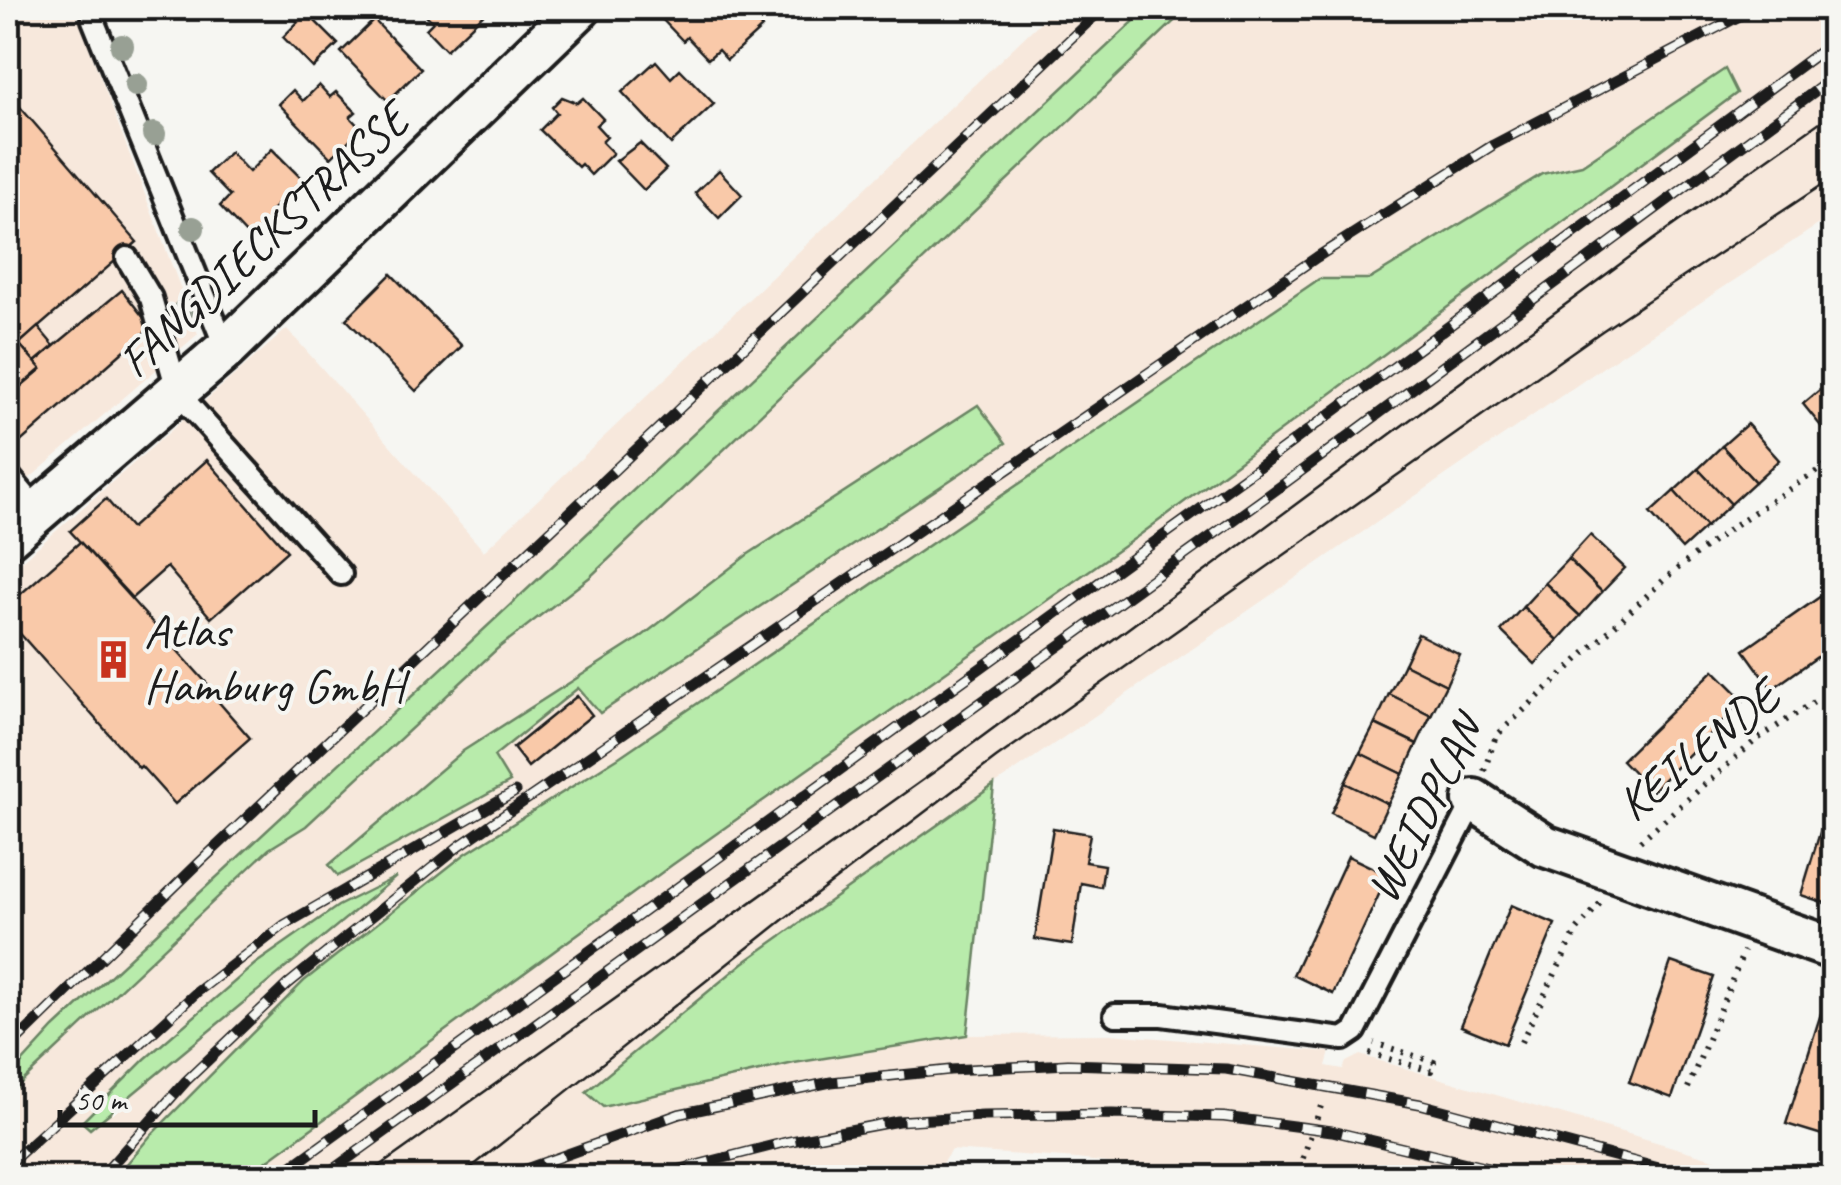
<svg xmlns="http://www.w3.org/2000/svg" width="1841" height="1185" font-family="Caveat,sans-serif">
<style>
.built{fill:#f7e8dc}
.green{fill:#b8ebab;stroke:#6a8464;stroke-width:2.5}
.building{fill:#f9c9a9;stroke:#1c1c1c;stroke-width:2.5}
.lines{fill:none;stroke-linecap:round;stroke-linejoin:round}
.lane-casing{stroke:#1c1c1c;stroke-width:28}
.street-casing{stroke:#1c1c1c;stroke-width:48}
.path{stroke:#1c1c1c;stroke-width:6;stroke-dasharray:2.5 8;stroke-linecap:butt}
.lane{stroke:#f6f6f2;stroke-width:20}
.street{stroke:#f6f6f2;stroke-width:40}
.tram{stroke:#1c1c1c;stroke-width:2.5}
.rail-casing{stroke:#1c1c1c;stroke-width:11}
.rail{stroke:#f6f6f2;stroke-width:8;stroke-dasharray:22;stroke-linecap:butt}
.tree{fill:#98a094}
.labels{text-anchor:middle;dominant-baseline:central;stroke-width:8;stroke-linejoin:round;paint-order:stroke}
.street-label{font-size:48px;fill:#1c1c1c;stroke:#f6f6f2}
.poi-label{font-size:48px;fill:#1c1c1c;stroke:#f6f6f2;text-anchor:start}
</style>
<rect width="100%" height="100%" fill="#f6f6f2"/>
<filter id="ink" filterUnits="userSpaceOnUse"><feTurbulence type="fractalNoise" baseFrequency=".01" numOctaves="2"/><feDisplacementMap in="SourceGraphic" scale="20" xChannelSelector="R" yChannelSelector="G"/><feConvolveMatrix kernelMatrix="1 2 1 2 8 2 1 2 1" color-interpolation-filters="sRGB"/></filter>
<g filter="url(#ink)">
<g class="built">
<path d="M8,8H74L198,334L8,497Z"/>
<path d="M1055,8H1833V215L1615,359L994,785L743,963L586,1092L967,1035L1110,1034L1330,1052L1326,1066L1343,1069L1346,1062L1360,1055L1775,1177L1228,1178L1077,1159L951,1150L939,1168L938,1178L8,1177V573L287,329L484,551Z"/>
</g>
<g class="green">
<path d="M1148,8H1188L590,577L497,649L306,826L269,849L8,1095V1078L54,1028L575,545Z"/>
<path d="M1725,69L1737,93L1141,534L672,865L245,1177H116L151,1135L304,981L465,854L619,757L1319,279H1370L1542,174L1582,165Z"/>
<path d="M978,405L1006,443L600,713L578,688L494,756L510,782L338,876L329,865L463,751L641,637L747,555Z"/>
<path d="M994,785L967,1035L794,1063L603,1107L586,1092L743,963Z"/>
<path d="M396,877L90,1129L82,1122L145,1059L255,964L338,906Z"/>
</g>
<g class="building">
<path d="M284,8H302L338,44L313,68L283,37L298,22Z"/>
<path d="M419,8H490L446,50L426,29L433,22Z"/>
<path d="M665,8H752L757,13L752,18L762,28L727,60L718,50L708,59L687,37L683,41L659,16Z"/>
<path d="M374,20L421,69L388,101L341,52Z"/>
<path d="M656,61L671,78L680,69L714,104L671,144L622,92Z"/>
<path d="M319,85L330,97L336,92L356,112L350,117L361,129L331,158L279,104L293,90L303,101Z"/>
<path d="M8,93L137,242L19,344L8,331Z"/>
<path d="M562,97L577,103L583,98L603,119L596,125L607,137L602,142L613,153L591,175L581,164L578,167L540,130L557,113L552,107Z"/>
<path d="M640,143L666,169L644,190L616,161Z"/>
<path d="M272,149L303,180L270,212L273,216L250,238L220,206L230,196L208,173L230,152L249,172Z"/>
<path d="M719,170L742,195L719,218L695,193Z"/>
<path d="M391,274L462,346L416,391L346,319Z"/>
<path d="M122,290L151,327L8,453V397L41,369L35,362Z"/>
<path d="M38,327L54,346L35,362L19,344Z"/>
<path d="M8,331L41,369L8,397Z"/>
<path d="M1828,383L1834,390L1833,441L1803,404Z"/>
<path d="M1747,424L1779,460L1755,482L1722,446Z"/>
<path d="M1722,446L1755,482L1731,504L1698,469Z"/>
<path d="M207,460L287,551L211,618L167,567L132,598L70,531L106,499L131,528Z"/>
<path d="M1698,469L1731,504L1706,527L1674,491Z"/>
<path d="M1674,491L1706,527L1682,549L1650,513Z"/>
<path d="M1590,535L1625,568L1602,592L1568,559Z"/>
<path d="M80,542L220,698L217,700L250,738L175,804L141,766L139,768L8,620V605Z"/>
<path d="M1568,559L1602,592L1580,616L1545,583Z"/>
<path d="M1545,583L1580,616L1558,640L1523,607Z"/>
<path d="M1834,587V645L1772,689L1744,650Z"/>
<path d="M1523,607L1558,640L1535,664L1501,631Z"/>
<path d="M1418,634L1460,655L1446,685L1404,664Z"/>
<path d="M1404,664L1446,685L1431,715L1389,694Z"/>
<path d="M1714,670L1744,700L1652,791L1622,760Z"/>
<path d="M1389,694L1431,715L1417,744L1375,724Z"/>
<path d="M577,696L592,715L528,767L513,748Z"/>
<path d="M1375,724L1417,744L1403,774L1360,753Z"/>
<path d="M1360,753L1403,774L1388,804L1345,783Z"/>
<path d="M1345,783L1388,804L1374,834L1331,813Z"/>
<path d="M1834,786V906L1801,895Z"/>
<path d="M1053,828L1090,834L1085,862L1104,865L1101,887L1081,883L1072,945L1035,939Z"/>
<path d="M1348,856L1388,875L1333,994L1293,975Z"/>
<path d="M1511,905L1555,924L1505,1044L1461,1026Z"/>
<path d="M1671,962L1714,977L1672,1098L1629,1082Z"/>
<path d="M1823,1007L1834,1010L1832,1138L1786,1124Z"/>
</g>
<g class="lines">
<defs>
<g id="lane">
<path d="M97,8L93,20L226,349"/>
<path d="M127,258L151,298L178,393L341,574"/>
<path d="M8,475L38,511"/>
<path d="M1115,1015H1162L1343,1039L1355,1031L1474,800"/>
</g>
<g id="street">
<path d="M8,537L226,349L580,8"/>
<path d="M1474,800L1545,846L1834,949"/>
</g>
</defs>
<use href="#lane" class="lane-casing"/>
<use href="#street" class="street-casing"/>
<g class="path">
<path d="M1484,771L1496,736L1668,576L1733,526L1834,460"/>
<path d="M1640,841L1756,740L1834,689"/>
<path d="M1521,1042L1577,930L1602,901"/>
<path d="M1369,1053L1431,1071L1434,1062L1374,1043"/>
<path d="M1688,1088L1744,951"/>
<path d="M1296,1178L1322,1103"/>
</g>
<use href="#lane" class="lane"/>
<use href="#street" class="street"/>
<g class="tram">
<path d="M363,1178L937,770L1654,239L1834,112"/>
<path d="M458,1178L784,919L996,758L1602,331L1834,177"/>
</g>
<defs>
<g id="rail">
<path d="M8,1049L200,862L1103,8"/>
<path d="M8,1165L197,992L284,925L515,792"/>
<path d="M100,1178L186,1081L288,984L459,846L1317,257L1493,145L1755,8"/>
<path d="M276,1178L1268,460L1834,41"/>
<path d="M321,1178L1281,486L1834,77"/>
<path d="M501,1178L679,1114L831,1082L950,1070L1068,1064L1226,1069L1420,1104L1696,1178"/>
<path d="M646,1178L786,1142L898,1121L983,1116L1112,1114L1224,1117L1332,1131L1530,1178"/>
</g>
</defs>
<use href="#rail" class="rail-casing"/>
<use href="#rail" class="rail"/>
</g>
<g class="tree">
<circle cx="122" cy="46" r="12"/>
<circle cx="136" cy="85" r="12"/>
<circle cx="154" cy="134" r="12"/>
<circle cx="193" cy="228" r="12"/>
<circle cx="184" cy="311" r="12"/>
</g>
</g>
<defs>
<symbol id="building-bare" viewBox="-9 -9 18 18"><path d="M-4-6H4V6H1V3H-1V6H-4ZM-2.5-4.3h1.7v1.8h-1.7ZM.8-4.3h1.7v1.8H.8ZM-2.5-1h1.7V.8h-1.7ZM.8-1h1.7V.8H.8Z" fill="#c8321e" stroke="#f6f6f2" stroke-width="2.5" paint-order="stroke"/></symbol>
</defs>
<g fill-rule="evenodd">
<use href="#building-bare" x="86" y="632" width="55" height="55"/>
</g>
<g class="labels">
<g class="street-label">
<text transform="translate(263 240) rotate(-43)">FANGDIECKSTRASSE</text>
<text transform="translate(1698 750) rotate(-39)">KEILENDE</text>
<text transform="translate(1424 809) rotate(-63)">WEIDPLAN</text>
</g>
<g class="poi-label">
<text x="144" y="631">Atlas<tspan x="144" dy="55">Hamburg GmbH</tspan></text>
</g>
</g>
<rect width="1841" height="1185" fill="none" stroke="#f6f6f2" stroke-width="40"/>
<rect x="20" y="20" width="1801" height="1145" fill="none" stroke="#1c1c1c" stroke-width="4" filter="url(#ink)"/>
<path d="M60 1110v15h255v-15" fill="none" stroke="#1c1c1c" stroke-width="5"/>
<text x="75" y="1110" font-size="30" fill="#1c1c1c" stroke="#f6f6f2" stroke-width="8" paint-order="stroke">50 m</text>
</svg>
